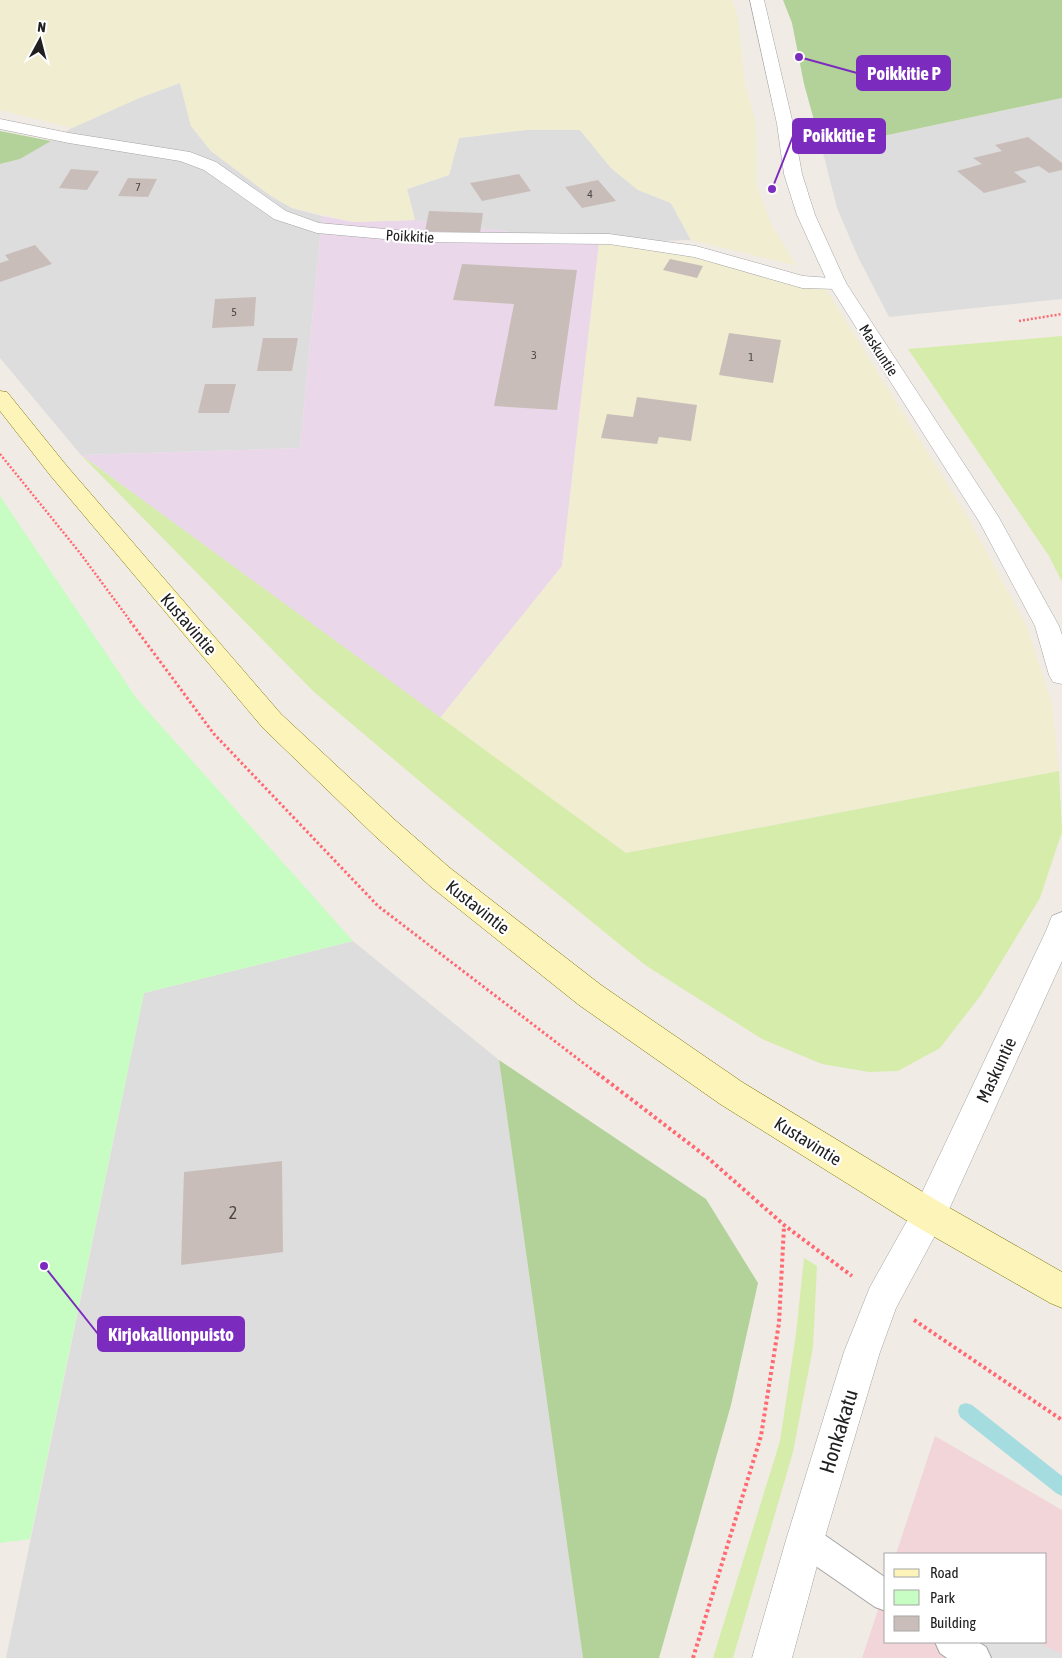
<svg xmlns="http://www.w3.org/2000/svg" width="1062" height="1658" font-family="'Asap Condensed',sans-serif">
<style>
.residential{fill:#dedddd}
.commercial{fill:#f2d5d9}
.industrial{fill:#ead8ea}
.farmland{fill:#f0edd1}
.grass{fill:#d6ecaa}
.forest{fill:#b3d299}
.park{fill:#c7fcc2}
.parking{fill:#e0e0e0}
.lines{fill:none;stroke-linecap:round;stroke-linejoin:round}
.stream{fill:#a5dce0;fill-rule:evenodd}
.building{fill:#c9bdb9}
.service-casing{stroke:#a4a4a4;stroke-width:2}
.minor-casing{stroke:#a4a4a4;stroke-width:1}
.tertiary-casing{stroke:#a4a4a4;stroke-width:1}
.secondary-casing{stroke:#7d7600;stroke-width:1}
.path-far2{stroke:#ff6972;stroke-width:2.5;stroke-dasharray:2 2;stroke-linecap:butt}
.path-far1{stroke:#ff6972;stroke-width:3;stroke-dasharray:2.5 2.5;stroke-linecap:butt}
.path{stroke:#ff6972;stroke-width:4;stroke-dasharray:3 3;stroke-linecap:butt}
.service{fill:#fff;fill-rule:evenodd}
.minor{fill:#fff;fill-rule:evenodd}
.tertiary{fill:#fff;fill-rule:evenodd}
.secondary{fill:#fcf4b9;fill-rule:evenodd}
.labels{text-anchor:middle;dominant-baseline:central;stroke-width:4.5;stroke-linejoin:round;paint-order:stroke}
.far-number-label{font-size:12px;fill:#4a4746}
.far-street-label{font-size:15px;fill:#202020;stroke:#fff}
.street-label{font-size:18px;fill:#202020;stroke:#fff}
.near-number-label{font-size:18px;fill:#4a4746}
.near-street-label{font-size:21px;fill:#202020;stroke:#fff}
.leader{fill:none;stroke:#7b2cbf;stroke-width:2}
.callout-dot{fill:#7b2cbf;stroke:#fff;stroke-width:2}
.callout{fill:#7b2cbf;stroke:#7b2cbf;stroke-width:2}
.callout-label{font-size:19px;text-anchor:middle;font-weight:bold;fill:#fff}
</style>
<rect width="100%" height="100%" fill="#f1ebe6"/>
<g class="residential">
<path d="M180,83L191,126L211,151L271,196L292,208L322,216L300,448L81,455L0,358V164L20,159L72,128L139,98Z"/>
<path d="M1062,98V299L889,317L858,257L837,208L822,149Z"/>
<path d="M525,130H580L611,168L638,190L671,203L691,240L599,243L415,220L407,189L449,175L459,138Z"/>
<path d="M353,941L499,1060L583,1658H6L144,993Z"/>
</g>
<path class="commercial" d="M935,1436L1062,1510V1658H862L886,1586V1642H1046V1554H896Z"/>
<path class="industrial" d="M322,216L353,222L415,220L599,243L562,566L440,718L81,455L300,448Z"/>
<g class="farmland">
<path d="M0,0H732L738,18L745,83L756,124L757,185L771,224L797,266L691,240L671,203L638,190L611,168L580,130H525L459,138L449,175L407,189L415,220L353,222L292,208L271,196L211,151L191,126L180,83L139,98L72,128L0,110Z"/>
<path d="M599,243L691,254L797,287L826,289L969,519L1027,627L1052,703L1059,771L626,853L440,718L562,566Z"/>
</g>
<g class="grass">
<path d="M1062,336V582L1049,556L908,349Z"/>
<path d="M81,455L626,853L1059,771L1062,832L1040,898L981,995L940,1048L898,1071L869,1072L822,1064L762,1039L645,965L436,795L314,692Z"/>
<path d="M804,1258L817,1266L813,1347L793,1452L733,1658H713L780,1441L796,1334Z"/>
</g>
<g class="forest">
<path d="M783,0H1062V98L822,149L804,84L792,23Z"/>
<path d="M0,131L51,141L20,159L0,164Z"/>
<path d="M499,1060L706,1199L758,1283L731,1405L659,1658H583Z"/>
</g>
<path class="park" d="M0,496L137,699L353,941L144,993L30,1539L0,1543Z"/>
<path class="parking" d="M967,1642H1037L1062,1654V1658H963Z"/>
<g class="lines">
<path class="stream" d="M966,1403L972,1405L1062,1476V1496L1056,1493L960,1417L958,1411L960,1405Z"/>
</g>
<g class="building">
<path d="M1028,137L1062,163V170L1049,173L1039,166L1014,172L1027,182L984,193L957,171L982,164L973,158L1002,151L995,145Z"/>
<path d="M71,169L99,171L87,190L59,188Z"/>
<path d="M519,174L531,191L482,201L470,183Z"/>
<path d="M128,178L157,179L148,197L118,196Z"/>
<path d="M598,180L616,201L582,208L565,187Z"/>
<path d="M429,211L483,213L480,233L425,231Z"/>
<path d="M35,245L52,264L0,282V263L9,260L5,255Z"/>
<path d="M670,259L703,266L697,278L663,270Z"/>
<path d="M462,264L577,270L557,410L494,406L514,304L453,300Z"/>
<path d="M256,297L254,326L212,328L215,299Z"/>
<path d="M729,333L781,340L773,383L719,375Z"/>
<path d="M263,338H298L292,371H257Z"/>
<path d="M205,384H236L229,413H198Z"/>
<path d="M637,397L697,405L691,441L659,437L657,444L601,438L607,414L633,417Z"/>
<path d="M282,1161L283,1252L181,1265L184,1172Z"/>
</g>
<g class="lines">
<defs>
<g id="service">
<path d="M805,1525L816,1529L886,1578V1611L875,1607L794,1551L790,1540L794,1529Z"/>
<path d="M935,1642H978L986,1647L991,1658H947L940,1653Z"/>
</g>
<g id="minor">
<path d="M0,119L69,133L190,152L216,162L286,211L319,223L418,232L609,234L696,246L803,276L844,279L846,283L844,287L837,289L802,288L694,257L609,244L418,242L317,233L274,219L204,170L180,161L69,143L0,129Z"/>
<path d="M929,1198L941,1203L946,1215L896,1308L880,1352L824,1540L792,1658H752L786,1540L844,1352L870,1287L917,1203Z"/>
</g>
<g id="tertiary">
<path d="M750,0H764L793,124L802,174L815,215L846,283L998,516L1059,626L1062,635V684L1053,682L1049,675L1035,626L980,523L828,283L797,215L784,174L777,124Z"/>
<path d="M1062,912V961L941,1227L929,1232L917,1227L912,1215L917,1203L1046,931L1052,916Z"/>
</g>
<path id="secondary" d="M0,391L7,392L66,465L281,714L395,820L450,868L601,985L742,1082L941,1203L1062,1272V1308L1050,1303L917,1227L720,1104L579,1005L430,886L375,836L263,728L50,475L0,411Z"/>
</defs>
<use href="#service" class="service-casing"/>
<use href="#minor" class="minor-casing"/>
<use href="#tertiary" class="tertiary-casing"/>
<use href="#secondary" class="secondary-casing"/>
<g class="path-far2">
<path d="M1019,321L1062,314"/>
<path d="M0,454L80,553L131,622"/>
</g>
<path class="path-far1" d="M130,621L214,734L378,906L599,1075"/>
<g class="path">
<path d="M597,1073L708,1158L784,1225L852,1276"/>
<path d="M914,1320L1062,1420"/>
<path d="M693,1658L761,1436L779,1323L784,1226"/>
</g>
<use href="#service" class="service"/>
<use href="#minor" class="minor"/>
<use href="#tertiary" class="tertiary"/>
<use href="#secondary" class="secondary"/>
</g>
<g class="labels">
<g class="far-number-label">
<text x="138" y="187">7</text>
<text x="590" y="194">4</text>
<text x="234" y="312">5</text>
<text x="534" y="355">3</text>
<text x="751" y="357">1</text>
</g>
<g class="far-street-label">
<text transform="translate(410 236) rotate(3)">Poikkitie</text>
<text transform="translate(879 350) rotate(57)">Maskuntie</text>
</g>
<g class="street-label">
<text transform="translate(189 624) rotate(49)">Kustavintie</text>
<text transform="translate(478 907) rotate(38)">Kustavintie</text>
<text transform="translate(996 1070) rotate(-65)">Maskuntie</text>
<text transform="translate(808 1141) rotate(32)">Kustavintie</text>
</g>
<g class="near-number-label">
<text x="233" y="1212">2</text>
</g>
<g class="near-street-label">
<text transform="translate(838 1431) rotate(-73)">Honkakatu</text>
</g>
</g>
<path class="leader" d="M799 57L857 73M772 189L793 136M44 1266L98 1334"/>
<g class="callout-dot">
<circle cx="799" cy="57" r="5"/>
<circle cx="772" cy="189" r="5"/>
<circle cx="44" cy="1266" r="5"/>
</g>
<g class="callout">
<rect x="857" y="56" width="93" height="34" rx="5"/>
<rect x="793" y="119" width="92" height="34" rx="5"/>
<rect x="98" y="1317" width="146" height="34" rx="5"/>
</g>
<g class="callout-label">
<text x="904" y="80">Poikkitie P</text>
<text x="839" y="142">Poikkitie E</text>
<text x="171" y="1341">Kirjokallionpuisto</text>
</g>
<rect x="884" y="1553" width="162" height="90" fill="#ffffff" stroke="#a6a6a6"/>
<rect x="894" y="1569" width="25" height="8" fill="#fcf4b9" stroke="#a6a6a6"/>
<text x="930" y="1578" font-size="15" fill="#202020">Road</text>
<rect x="894" y="1590" width="25" height="15" fill="#c7fcc2" stroke="#a6a6a6"/>
<text x="930" y="1603" font-size="15" fill="#202020">Park</text>
<rect x="894" y="1616" width="25" height="15" fill="#c9bdb9" stroke="#a6a6a6"/>
<text x="930" y="1628" font-size="15" fill="#202020">Building</text>
<g transform="translate(40 40) rotate(7)" stroke="#ffffff" stroke-width="4" paint-order="stroke">
<path d="M0-4L9 19L0 12L-9 19Z" fill="#202020"/>
<text y="-8" font-size="14" font-weight="bold" text-anchor="middle" fill="#202020">N</text>
</g>
</svg>
